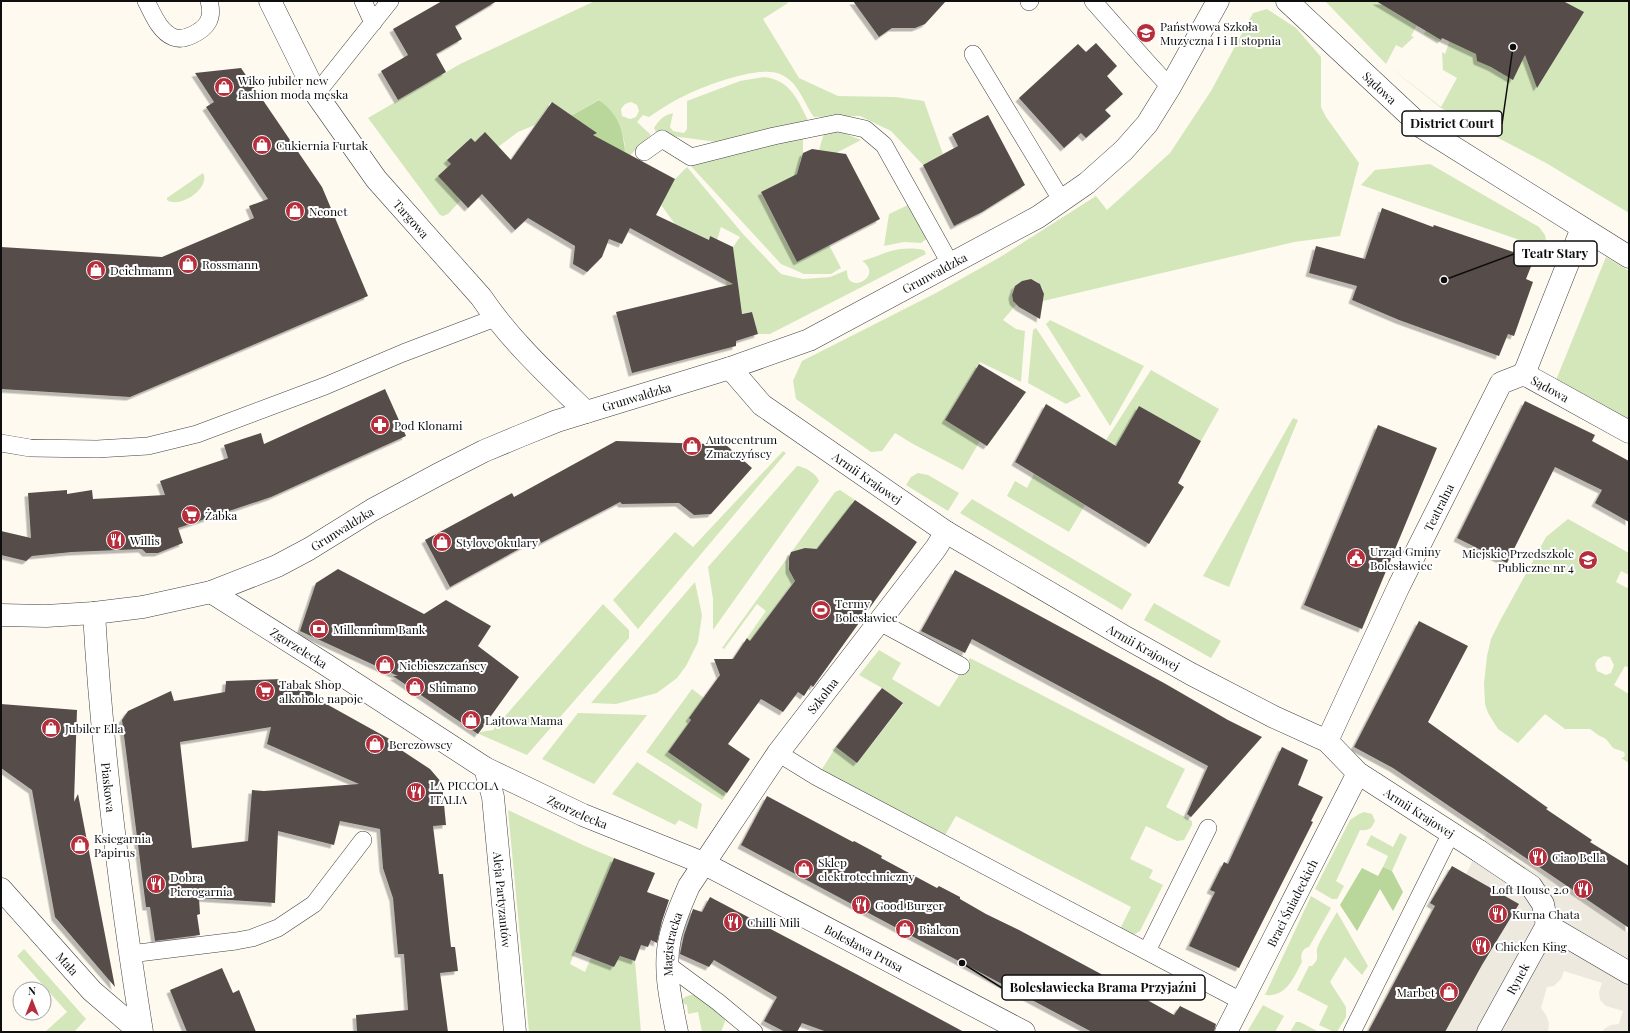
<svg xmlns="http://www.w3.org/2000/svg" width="1630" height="1033" font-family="'Playfair Display',serif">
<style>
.green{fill:#d4e7bb;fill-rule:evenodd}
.forest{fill:#b9d69b}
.plaza{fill:#eee9df}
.building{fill:#564e4b;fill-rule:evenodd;filter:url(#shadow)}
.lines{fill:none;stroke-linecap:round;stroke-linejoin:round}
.service-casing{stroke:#414141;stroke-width:18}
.pedestrian-casing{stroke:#414141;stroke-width:23}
.minor-casing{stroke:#414141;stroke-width:23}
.tertiary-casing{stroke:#414141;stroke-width:23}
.service{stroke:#fff;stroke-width:17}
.pedestrian{stroke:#fff;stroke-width:22}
.minor{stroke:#fff;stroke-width:22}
.tertiary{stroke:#fff;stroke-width:22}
.labels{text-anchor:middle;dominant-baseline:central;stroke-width:4;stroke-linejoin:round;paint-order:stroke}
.poi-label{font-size:12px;fill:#0e0e0e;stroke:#fff;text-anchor:start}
.street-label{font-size:12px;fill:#0e0e0e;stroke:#fff}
.leader{fill:none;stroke:#0e0e0e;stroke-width:1.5}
.callout-dot{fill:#0e0e0e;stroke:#fff;stroke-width:1.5}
.callout{fill:#fff;stroke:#0e0e0e;stroke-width:1.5}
.callout-label{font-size:13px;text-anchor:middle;font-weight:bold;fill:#0e0e0e}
</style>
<defs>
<filter id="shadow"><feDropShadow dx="-3.5" dy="3.5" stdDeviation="0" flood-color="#0004"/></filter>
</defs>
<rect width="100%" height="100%" fill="#fefaf0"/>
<g class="green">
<path d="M595,1H787L788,3L763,19L799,78L838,96L895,97L924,101L943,154L923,165L891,131L860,116L814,117C803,102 799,82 780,74C759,65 707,85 686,95C673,101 661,109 649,117L643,115L637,122L651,135L623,162C624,154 626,144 623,137C620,124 609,108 599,100L600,99L571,116L551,102L535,125L518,132L498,147L486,133L475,142L471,138L447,159L451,164L461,200L448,214L443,216L440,215L368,118L460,64ZM631,102L637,105L639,111L636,117L630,119L622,116L621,109L625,104Z"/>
<path d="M1325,1H1629V213L1546,163L1441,108L1386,64ZM1417,25L1418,27L1424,25L1427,27L1424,34L1440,42L1443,35L1447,37L1449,43L1445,54L1442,52L1443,70L1457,78L1441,107L1386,64L1396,45L1402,48L1414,37L1411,36Z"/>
<path d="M1267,9L1296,28L1321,57V107L1326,117L1359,163L1340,236L1294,242L1043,301C1050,265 997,281 1016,305L1003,320L1016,329L1025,331L1021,382L980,362L945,420L980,441L963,470L913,444L895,433L882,451L871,452L796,399L793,381L802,361L936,293L1002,256L1096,196L1107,210L1170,153L1211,91L1253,13Z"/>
<path d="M764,77C791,80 798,101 809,122L717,142L657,134L654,128C659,120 664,115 673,113L670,127L673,131L684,133L687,129V101L740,81Z"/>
<path d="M825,130H836L861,140L823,160L819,150Z"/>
<path d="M803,136V153L800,161L805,170L761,193L797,262L829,245L841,268L831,274H804L781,264L689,164Z"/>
<path d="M1430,164L1539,227L1545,235L1548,250L1361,185L1375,170Z"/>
<path d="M687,167L743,234L781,274L803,279L830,277L847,270C846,297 885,276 862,261C886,254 896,245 924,250L926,254L770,334H758L752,312L732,315L724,272L736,271L733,247L740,237L721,227L717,240L710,236L709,240L675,224L661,205L675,179Z"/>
<path d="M203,173C211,188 180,209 167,200V198Z"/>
<path d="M908,205L929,237L921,243L904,242L884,246L889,214Z"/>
<path d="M1606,257L1629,271V421L1556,380Z"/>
<path d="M1050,320L1144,366L1110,426L1046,324Z"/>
<path d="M1036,328L1081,396L1066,404L1028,383L1033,330Z"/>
<path d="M1151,370L1219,409L1201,441L1139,406L1117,446L1106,440Z"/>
<path d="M1293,418L1298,420L1229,587L1203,576Z"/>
<path d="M783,451L786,453L638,629L613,600L675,532L693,547Z"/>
<path d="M797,466C805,467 816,473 819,481L713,630V599L708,567Z"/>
<path d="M918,473L928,475L959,493L948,511L906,485L911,477Z"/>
<path d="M1034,474L1085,505L1069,532L1007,496L1015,481L1027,488Z"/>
<path d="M840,490L855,500L816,551C793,542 778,563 796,579L750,641L747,638L766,611L757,604L724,649L722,648L835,492Z"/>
<path d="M972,499L1132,594L1122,610L960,513Z"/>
<path d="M1568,519L1629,553V575L1621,571L1616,582L1627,588L1629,585V668L1625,666L1614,685L1629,694V763L1621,758L1624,757L1625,755L1624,752L1613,748L1606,739L1598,735L1590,729H1565L1545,714L1518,743L1498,729L1488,713L1485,704L1484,683L1487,656L1491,639L1501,619L1546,537ZM1604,656L1610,657L1614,665L1611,673L1606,675L1597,671L1595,664L1598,659Z"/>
<path d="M695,582L702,615L698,642L686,666L677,678L657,693L616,704L591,703Z"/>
<path d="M1154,603L1221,641L1211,658L1144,620Z"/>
<path d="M603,604L629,630V638L527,755L479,734L480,732L493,730Z"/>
<path d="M879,650L901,663L892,679L939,707L970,658L1185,769L1166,807L1192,821V825L1184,840L1177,841L1146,826L1130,859L1153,870L1149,878L1163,885L1140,931L1135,934L1117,935L1131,907L956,816L941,842L817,777L836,747L857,763L903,704L882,688L859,675Z"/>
<path d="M692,689L704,698L689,718L691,721L668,752L727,793L722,800L646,752Z"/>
<path d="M578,713L647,715L594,784L542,759Z"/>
<path d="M637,762L702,804L697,829L679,820L675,825L612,794Z"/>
<path d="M508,810L585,846L614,858L570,964L585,972L591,958L614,967L620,956L635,961L641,1032H529Z"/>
<path d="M1364,812L1372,814L1375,821C1371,829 1369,831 1360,830L1336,881L1344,886L1337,899H1332L1315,889L1350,820L1359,814Z"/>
<path d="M1400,833L1407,837L1392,871L1383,867L1388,856L1366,845L1371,835L1393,847Z"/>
<path d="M1311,896L1331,908L1309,947C1302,948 1300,956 1302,962C1293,978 1287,997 1265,995Z"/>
<path d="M1337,912L1368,966L1362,975L1345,957L1330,982L1346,1007V1017L1337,1032H1334L1319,1025L1328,1006L1297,990L1309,966H1312C1320,958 1316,957 1317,949C1319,942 1333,919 1337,912Z"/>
<path d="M24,949L86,1019L74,1032H45L67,1012L17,956Z"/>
<path d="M691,995H698L726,1019L721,1032H702L698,1012L688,1014L687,1005L680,1002L685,997Z"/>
<path d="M1263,1005L1284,1016L1275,1032H1247Z"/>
<path d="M1296,1022H1300L1319,1032H1290Z"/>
</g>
<g class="forest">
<path d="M599,100C618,114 623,129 625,153L569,147L571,116Z"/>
<path d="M1383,867L1392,871L1403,892L1393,911L1380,889L1357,931L1340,905L1362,868L1378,876Z"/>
</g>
<path class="plaza" d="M1487,833L1513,851L1509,856L1560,886L1629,933V1032H1603L1604,1029L1611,1025L1619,1024L1623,1011L1606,1006L1600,1000L1599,992L1602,983L1564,971L1561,979L1554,986L1547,987L1541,1008L1546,1015L1549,1023L1548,1031L1551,1032H1445L1482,965L1518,904L1466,874Z"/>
<g class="building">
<path d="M442,1H497L455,26L462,39L436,54L446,72L398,100L381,71L408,55L393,29Z"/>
<path d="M853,1H946L925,24L915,28H892L879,37Z"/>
<path d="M1376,1H1563L1584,12L1537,88L1525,55L1513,80L1491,67L1477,61L1476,54L1442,38L1441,40Z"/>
<path d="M1096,43L1117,66L1107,76L1123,94L1105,110L1111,116L1086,138L1081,133L1064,148L1019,98L1078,44L1086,52Z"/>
<path d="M241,68L322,187L368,296L130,397L1,389V247L162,257L254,218L249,206L268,199L206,107L214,102L195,73Z"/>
<path d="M552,102L597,133L593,135L675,179L656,215L709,240L710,236L733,247L742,314L752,312L758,334L736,341V346L632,373L616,312L733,284L630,228L622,244L609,239L602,257L587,272L573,264L575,246L528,218L515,230L482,194L468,208L438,176L451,164L447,160L471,138L475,142L485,132L511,160Z"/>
<path d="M988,115L1025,185L982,212L954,226L923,165L958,146L952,134Z"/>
<path d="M812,149L846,154L880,219L797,262L761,192L797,174L803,153Z"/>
<path d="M1382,208L1433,227L1434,225L1534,259L1526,279L1533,282L1514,336L1508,334L1499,356L1399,320L1352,300L1357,286L1309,273L1316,246L1365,259Z"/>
<path d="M1031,279L1040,284L1044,294L1040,319L1019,307L1013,301L1012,295L1015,286L1022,281Z"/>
<path d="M979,364L1026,392L987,446L945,420Z"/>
<path d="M385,389L406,436L271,497L178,528L183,543L158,553H146L142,549L72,552L32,556L26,561L1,555V531L31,538L28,493L67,490V494L92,490L93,499L165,495L160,481L228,458L224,445L261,433L264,444Z"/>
<path d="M1525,401L1595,435L1592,441L1629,461V522L1595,503L1602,490L1555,467L1507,563L1457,538Z"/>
<path d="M1046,404L1116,446L1139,406L1201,441L1178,483L1184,487L1149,544L1015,462Z"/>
<path d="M1378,425L1437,448L1362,629L1304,605Z"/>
<path d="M716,436L752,468L711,514L694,515L679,503L622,504L620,502L541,543L539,538L450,587L425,540L512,493L514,497L616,441L709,444Z"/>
<path d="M855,500L917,542L813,687L811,685L804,696L798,692L783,712L761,699L728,744L750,759L727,793L668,752L691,720L689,718L720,675L714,659H733L747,638L750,641L795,581L789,570V558L791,552L805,548L817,549Z"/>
<path d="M338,569L424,614L446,600L491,626L478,646L519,677L478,734L393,676H398L300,631L316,583Z"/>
<path d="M955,570L1164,683L1228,720L1262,737L1191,817L1187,814L1208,766L972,639L965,653L921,631Z"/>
<path d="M1419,621L1468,646L1428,722L1548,808L1546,809L1592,840L1590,842L1629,866V928L1393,768L1354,747Z"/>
<path d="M282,679L323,697L321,701L393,741L392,744L430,769L442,783L446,825L433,826L439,874H443L451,947H455L458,971L440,973L448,1032H357L356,1015L408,1010L404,954H398L393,898L383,868L380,829L340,821L334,845L278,831L275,903L199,898L200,914L197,915L200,935L155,941L150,907H146L122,720L128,711L171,691L174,701L225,692L226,681ZM271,727L267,744L359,784L264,791L252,790L248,841L192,848L180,742Z"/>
<path d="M882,688L903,703L857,763L836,747Z"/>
<path d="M1,704L77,710L74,802L78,794L115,987L55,917L32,790L1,768Z"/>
<path d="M1282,747L1308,760L1298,785L1323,797L1311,821L1313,822L1239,968L1189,946L1215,892L1210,890L1224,862L1228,864Z"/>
<path d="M767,796L853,842L854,841L882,856L881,858L937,888L939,886L960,897V899L986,914L1019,930L1101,974L1174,1015L1180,1006L1216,1024L1214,1032H1092L741,845Z"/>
<path d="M614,858L655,873L647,892L669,900L662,921L657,943L651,940L648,947L641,945L635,961L620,956L614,967L575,952Z"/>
<path d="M1452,866L1519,904L1482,965L1445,1032H1368L1435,906L1430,903Z"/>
<path d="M710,897L860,976L964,1032H827L802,1023L797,1032H785L764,1021L777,997L714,960L709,967L680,954L684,935L693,909L702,912Z"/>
<path d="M222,968L233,993L239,990L256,1032H187L170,990Z"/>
</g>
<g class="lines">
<defs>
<g id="service">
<path d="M146,1C153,14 159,31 173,37C184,42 203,31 208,22C212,15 211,8 209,1"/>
<path d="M363,1L373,23"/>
<path d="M1093,1L1147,62L1170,87"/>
<path d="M1029,2L1030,1"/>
<path d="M973,54L1062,201"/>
<path d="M316,94L390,1"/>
<path d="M644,152L662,139L691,157L774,136L838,123L865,129L884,145L951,265"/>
<path d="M1,443L30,448L97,449L148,446L197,434L325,386L403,353L495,318"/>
<path d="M878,621L961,666"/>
<path d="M778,753L817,777L1241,1001"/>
<path d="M1147,951L1208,828"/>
<path d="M130,954L236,941L252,938L278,928L314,904L363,840"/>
<path d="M668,965L718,1002L754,1032"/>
<path d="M1352,1032L1451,833"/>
</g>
<g id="pedestrian">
<path d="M1479,851L1531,886L1543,904L1547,925"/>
<path id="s1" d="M703,863L1024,1032"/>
<path id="s2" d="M1488,1032L1547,925L1629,973"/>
</g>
<g id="minor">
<path id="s3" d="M270,1L316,94L376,179L481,297C510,340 548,375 586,412"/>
<path id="s4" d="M1287,1L1423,128L1629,257"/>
<path id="s5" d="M730,368L762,405L946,532L1125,637L1191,674L1274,717L1327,741L1358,773L1479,851"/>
<path d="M1524,374L1582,228"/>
<path id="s6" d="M1524,374L1629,432"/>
<path id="s7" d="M211,592L325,664L485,768L583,815L703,863"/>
<path id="s8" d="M94,613C102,753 120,893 142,1032"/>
<path id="s9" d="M1327,741L1399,586L1501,383L1524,374"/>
<path id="s10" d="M485,768L493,797L515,1032"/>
<path id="s11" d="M1,889L92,991L140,1032"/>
<path id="s12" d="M677,1032C671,1002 663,969 670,938C674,920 682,902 689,886L778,753L936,548L946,532"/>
<path id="s13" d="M1226,1032L1358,773"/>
</g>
<g id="tertiary">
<path id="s14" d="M1,615L46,616L94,613L143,607L211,592L277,566L309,549L372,510L439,474L484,451L520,436L557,421L730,368L809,340L1038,217L1087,183L1124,150L1147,124L1170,87L1218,1"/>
</g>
</defs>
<use href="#service" class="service-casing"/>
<use href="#pedestrian" class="pedestrian-casing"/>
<use href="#minor" class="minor-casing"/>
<use href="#tertiary" class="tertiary-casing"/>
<use href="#service" class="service"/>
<use href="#pedestrian" class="pedestrian"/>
<use href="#minor" class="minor"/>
<use href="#tertiary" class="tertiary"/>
</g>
<defs>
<symbol id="school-disc" viewBox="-11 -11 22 22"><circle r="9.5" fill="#b62e3b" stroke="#fff"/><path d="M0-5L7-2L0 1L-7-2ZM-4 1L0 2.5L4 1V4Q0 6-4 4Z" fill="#fff"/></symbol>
<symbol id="shop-disc" viewBox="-11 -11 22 22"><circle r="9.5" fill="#b62e3b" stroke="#fff"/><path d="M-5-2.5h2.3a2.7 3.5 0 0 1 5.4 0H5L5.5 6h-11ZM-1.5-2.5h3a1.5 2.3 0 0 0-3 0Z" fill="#fff"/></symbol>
<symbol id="pharmacy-disc" viewBox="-11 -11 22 22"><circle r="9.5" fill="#b62e3b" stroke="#fff"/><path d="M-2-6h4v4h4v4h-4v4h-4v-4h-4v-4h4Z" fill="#fff"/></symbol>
<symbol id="supermarket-disc" viewBox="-11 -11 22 22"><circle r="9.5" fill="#b62e3b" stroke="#fff"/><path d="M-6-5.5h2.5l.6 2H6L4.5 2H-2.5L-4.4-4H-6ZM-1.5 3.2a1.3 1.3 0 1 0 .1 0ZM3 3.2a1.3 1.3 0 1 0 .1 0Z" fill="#fff"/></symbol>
<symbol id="restaurant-disc" viewBox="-11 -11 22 22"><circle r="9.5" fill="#b62e3b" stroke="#fff"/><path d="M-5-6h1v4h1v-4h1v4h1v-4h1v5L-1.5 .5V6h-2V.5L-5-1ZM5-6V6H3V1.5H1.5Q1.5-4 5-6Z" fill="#fff"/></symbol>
<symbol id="civic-disc" viewBox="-11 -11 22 22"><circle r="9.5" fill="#b62e3b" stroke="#fff"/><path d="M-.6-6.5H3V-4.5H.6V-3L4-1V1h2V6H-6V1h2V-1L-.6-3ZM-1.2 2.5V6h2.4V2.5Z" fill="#fff"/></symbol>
<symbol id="stadium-disc" viewBox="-11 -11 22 22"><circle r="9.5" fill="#b62e3b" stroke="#fff"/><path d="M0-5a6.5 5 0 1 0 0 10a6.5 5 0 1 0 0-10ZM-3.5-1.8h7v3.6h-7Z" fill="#fff"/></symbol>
<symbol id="bank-disc" viewBox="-11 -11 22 22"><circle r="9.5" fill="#b62e3b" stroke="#fff"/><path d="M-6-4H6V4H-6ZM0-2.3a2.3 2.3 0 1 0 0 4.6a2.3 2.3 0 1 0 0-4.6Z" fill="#fff"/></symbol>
</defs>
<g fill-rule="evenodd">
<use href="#school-disc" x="1135" y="22" width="22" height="22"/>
<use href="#shop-disc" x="213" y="76" width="22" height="22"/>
<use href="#shop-disc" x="251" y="134" width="22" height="22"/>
<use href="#shop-disc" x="284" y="200" width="22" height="22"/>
<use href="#shop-disc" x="177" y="253" width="22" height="22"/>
<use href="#shop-disc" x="85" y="259" width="22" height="22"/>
<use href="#pharmacy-disc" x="369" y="414" width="22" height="22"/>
<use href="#shop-disc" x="681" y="435" width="22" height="22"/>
<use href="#supermarket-disc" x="180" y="504" width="22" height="22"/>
<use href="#restaurant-disc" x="105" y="529" width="22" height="22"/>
<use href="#shop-disc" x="431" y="531" width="22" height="22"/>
<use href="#civic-disc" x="1345" y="547" width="22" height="22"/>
<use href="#school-disc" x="1577" y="549" width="22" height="22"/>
<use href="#stadium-disc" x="810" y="599" width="22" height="22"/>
<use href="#bank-disc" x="308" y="618" width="22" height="22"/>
<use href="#shop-disc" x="374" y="654" width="22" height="22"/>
<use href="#shop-disc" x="404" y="676" width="22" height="22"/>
<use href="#supermarket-disc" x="254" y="680" width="22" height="22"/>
<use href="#shop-disc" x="460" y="709" width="22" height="22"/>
<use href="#shop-disc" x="40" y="717" width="22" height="22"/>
<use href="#shop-disc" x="364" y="733" width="22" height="22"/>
<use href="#restaurant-disc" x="405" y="781" width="22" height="22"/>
<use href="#shop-disc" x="69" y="834" width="22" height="22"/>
<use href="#restaurant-disc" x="1527" y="846" width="22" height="22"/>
<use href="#shop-disc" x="793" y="858" width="22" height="22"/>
<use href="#restaurant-disc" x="145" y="873" width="22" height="22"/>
<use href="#restaurant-disc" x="1572" y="878" width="22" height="22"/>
<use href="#restaurant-disc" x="850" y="894" width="22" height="22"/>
<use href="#restaurant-disc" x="1487" y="903" width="22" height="22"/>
<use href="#restaurant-disc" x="722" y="911" width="22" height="22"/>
<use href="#shop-disc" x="894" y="918" width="22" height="22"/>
<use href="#restaurant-disc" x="1470" y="935" width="22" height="22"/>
<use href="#shop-disc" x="1438" y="981" width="22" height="22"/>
</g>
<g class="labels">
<g class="poi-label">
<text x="1160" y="26">Państwowa Szkoła<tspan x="1160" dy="14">Muzyczna I i II stopnia</tspan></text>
<text x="238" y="80">Wiko jubiler new<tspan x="238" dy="14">fashion moda męska</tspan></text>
<text x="276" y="145">Cukiernia Furtak</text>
<text x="309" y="211">Neonet</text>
<text x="202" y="264">Rossmann</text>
<text x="110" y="270">Deichmann</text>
<text x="394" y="425">Pod Klonami</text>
<text x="706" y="439">Autocentrum<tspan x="706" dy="14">Zmaczyńscy</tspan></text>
<text x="205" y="515">Żabka</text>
<text x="130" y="540">Willis</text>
<text x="456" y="542">Stylove okulary</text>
<text x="1370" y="551">Urząd Gminy<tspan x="1370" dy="14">Bolesławiec</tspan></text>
<text x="1574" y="553" text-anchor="end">Miejskie Przedszkole<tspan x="1574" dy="14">Publiczne nr 4</tspan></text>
<text x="835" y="603">Termy<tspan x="835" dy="14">Bolesławiec</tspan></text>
<text x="333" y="629">Millennium Bank</text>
<text x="399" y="665">Niebieszczańscy</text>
<text x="279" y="684">Tabak Shop<tspan x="279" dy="14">alkohole napoje</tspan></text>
<text x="429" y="687">Shimano</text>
<text x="485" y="720">Lajtowa Mama</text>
<text x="65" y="728">Jubiler Ella</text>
<text x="389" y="744">Berezowscy</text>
<text x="430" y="785">LA PICCOLA<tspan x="430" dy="14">ITALIA</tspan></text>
<text x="94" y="838">Ksiegarnia<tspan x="94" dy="14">Papirus</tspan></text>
<text x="1552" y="857">Ciao Bella</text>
<text x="818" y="862">Sklep<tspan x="818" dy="14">elektrotechniczny</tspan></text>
<text x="170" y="877">Dobra<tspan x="170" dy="14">Pierogarnia</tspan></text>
<text x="1569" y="889" text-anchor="end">Loft House 2.0</text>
<text x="875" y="905">Good Burger</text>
<text x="1512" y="914">Kurna Chata</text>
<text x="747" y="922">Chilli Mili</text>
<text x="919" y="929">Bialcon</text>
<text x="1495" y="946">Chicken King</text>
<text x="1435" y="992" text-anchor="end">Marbet</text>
</g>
<g class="street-label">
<text stroke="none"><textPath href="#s4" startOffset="127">Sądowa</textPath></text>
<text stroke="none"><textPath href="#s3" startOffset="261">Targowa</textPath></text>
<text stroke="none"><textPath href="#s14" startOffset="1006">Grunwaldzka</textPath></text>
<text stroke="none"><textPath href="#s6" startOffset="30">Sądowa</textPath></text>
<text stroke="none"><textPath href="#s14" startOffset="682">Grunwaldzka</textPath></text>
<text stroke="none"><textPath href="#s5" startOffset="177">Armii Krajowej</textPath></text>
<text stroke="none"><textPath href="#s9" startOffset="259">Teatralna</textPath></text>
<text stroke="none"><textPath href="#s14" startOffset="358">Grunwaldzka</textPath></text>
<text stroke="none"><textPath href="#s7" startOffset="104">Zgorzelecka</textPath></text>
<text stroke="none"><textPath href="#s5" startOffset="501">Armii Krajowej</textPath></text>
<text stroke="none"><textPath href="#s12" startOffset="383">Szkolna</textPath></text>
<text stroke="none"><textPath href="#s8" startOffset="175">Piaskowa</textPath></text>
<text stroke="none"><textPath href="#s7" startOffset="428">Zgorzelecka</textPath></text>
<text stroke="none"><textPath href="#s5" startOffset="825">Armii Krajowej</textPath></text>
<text stroke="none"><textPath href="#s10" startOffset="133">Aleja Partyzantów</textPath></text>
<text stroke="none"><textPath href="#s13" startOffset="145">Braci Śniadeckich</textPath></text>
<text stroke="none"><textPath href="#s12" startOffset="89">Magistracka</textPath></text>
<text stroke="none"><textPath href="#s1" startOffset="182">Bolesława Prusa</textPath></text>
<text stroke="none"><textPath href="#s11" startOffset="100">Mała</textPath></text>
<text stroke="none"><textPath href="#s2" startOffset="61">Rynek</textPath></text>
</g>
</g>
<path class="leader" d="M1513 47L1502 124M1444 280L1514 254M962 963L1002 988"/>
<g class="callout-dot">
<circle cx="1513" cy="47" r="4"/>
<circle cx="1444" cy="280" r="4"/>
<circle cx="962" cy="963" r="4"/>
</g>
<g class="callout">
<rect x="1402" y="111" width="100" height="25" rx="4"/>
<rect x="1514" y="241" width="83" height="25" rx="4"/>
<rect x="1002" y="975" width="203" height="25" rx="4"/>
</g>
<g class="callout-label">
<text x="1452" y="128">District Court</text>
<text x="1555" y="258">Teatr Stary</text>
<text x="1103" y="992">Bolesławiecka Brama Przyjaźni</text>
</g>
<rect width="1630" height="1033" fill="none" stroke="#0e0e0e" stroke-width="4"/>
<g transform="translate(32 1001)"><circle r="19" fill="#ffffff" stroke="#9f9f9f"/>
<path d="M0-3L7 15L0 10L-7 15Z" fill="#b62e3b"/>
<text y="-6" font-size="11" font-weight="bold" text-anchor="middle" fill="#0e0e0e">N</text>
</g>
</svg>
